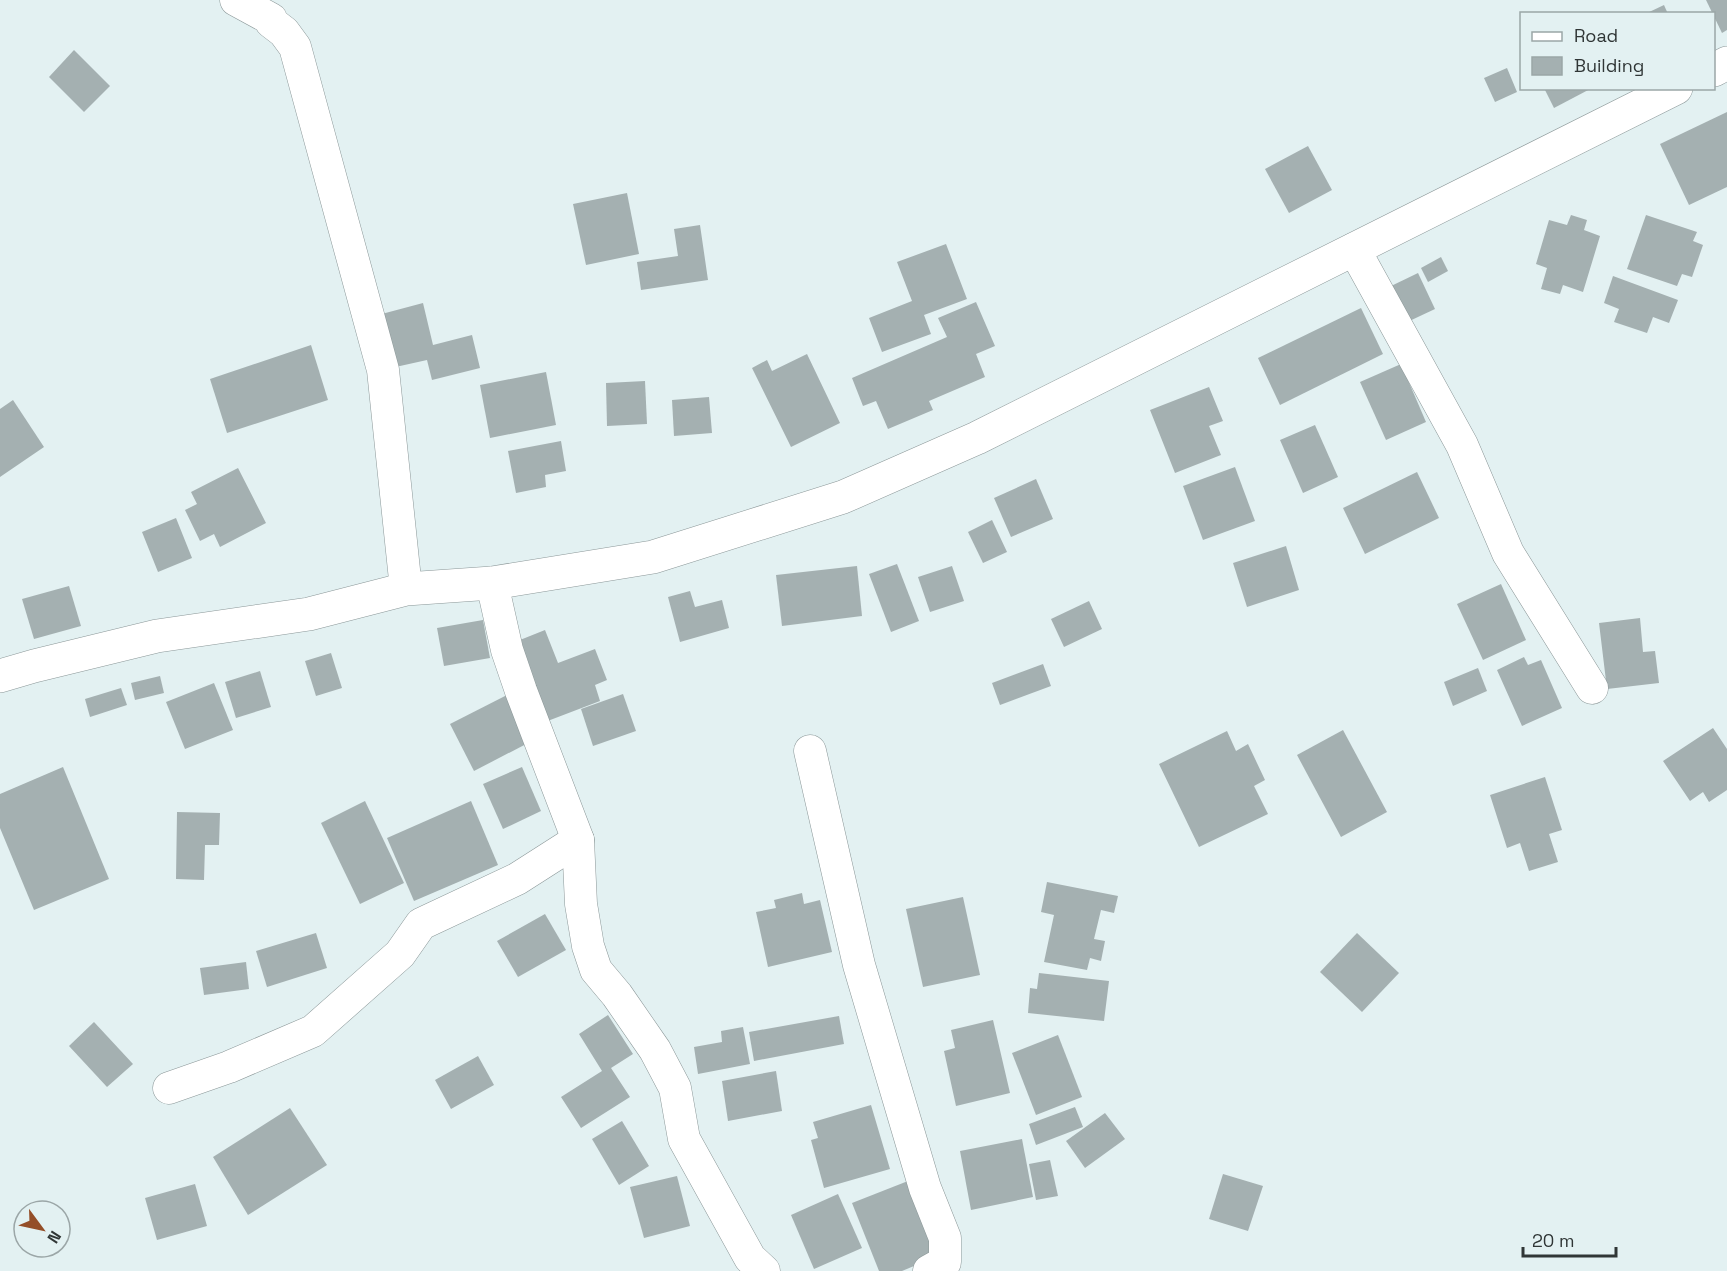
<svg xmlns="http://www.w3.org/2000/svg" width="1727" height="1271" font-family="'Space Grotesk',sans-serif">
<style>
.building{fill:#a4b0b1}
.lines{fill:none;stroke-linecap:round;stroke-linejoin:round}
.street-casing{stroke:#8b9798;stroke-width:33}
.secondary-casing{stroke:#8b9798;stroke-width:34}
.street{stroke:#fff;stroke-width:32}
.secondary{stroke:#fff;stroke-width:33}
</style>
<rect width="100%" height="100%" fill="#e3f1f2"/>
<g class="building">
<path d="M1706,0H1727V30L1722,33Z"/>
<path d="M1664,5L1668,14H1645Z"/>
<path d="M74,50L110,86L84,112L49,77Z"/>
<path d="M1507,68L1517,92L1495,102L1484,78Z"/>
<path d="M1544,88H1592L1554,108Z"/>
<path d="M1727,112V187L1689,205L1660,144Z"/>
<path d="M1308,146L1332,190L1289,213L1265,169Z"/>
<path d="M627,193L639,254L586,265L573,204Z"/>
<path d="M1571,215L1587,220L1584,230L1600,236L1583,292L1563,285L1560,294L1541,289L1547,268L1536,264L1549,220L1567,225Z"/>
<path d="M1646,215L1697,232L1693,241L1703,245L1692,277L1682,274L1677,286L1627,269Z"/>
<path d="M700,225L708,280L641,290L637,262L678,256L674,229Z"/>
<path d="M946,244L967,299L924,315L931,334L882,352L869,318L912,301L897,262Z"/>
<path d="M1441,257L1448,271L1428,282L1421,268Z"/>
<path d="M1418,273L1435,309L1403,324L1387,288Z"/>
<path d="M1613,276L1678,300L1669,323L1653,317L1647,333L1614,322L1619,309L1604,303Z"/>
<path d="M976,302L995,346L976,354L985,377L929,401L933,410L888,429L876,401L863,406L852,378L947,337L938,318Z"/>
<path d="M423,303L433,345L472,335L480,368L432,380L427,360L391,368L378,315Z"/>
<path d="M1361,308L1383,354L1280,405L1258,358Z"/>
<path d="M311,345L328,400L227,433L210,379Z"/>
<path d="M807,354L840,423L791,447L752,368L767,360L772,371Z"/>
<path d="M1401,364L1426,422L1386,440L1360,382Z"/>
<path d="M546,372L556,425L490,438L480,385Z"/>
<path d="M645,381L647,424L607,426L606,383Z"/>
<path d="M1209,387L1223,421L1209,426L1221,455L1175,473L1150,410Z"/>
<path d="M709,397L712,433L674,436L672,400Z"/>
<path d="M13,400L44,447L0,477V409Z"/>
<path d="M1315,425L1338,477L1303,493L1280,440Z"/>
<path d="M561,441L566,471L545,475L546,487L516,493L508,451Z"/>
<path d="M1235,467L1255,521L1203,540L1183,486Z"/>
<path d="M238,468L266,523L220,547L214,534L200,541L185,510L197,504L191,492Z"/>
<path d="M1417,472L1439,518L1365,554L1343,508Z"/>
<path d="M1036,479L1053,519L1011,537L994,498Z"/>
<path d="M176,518L192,558L158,572L142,532Z"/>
<path d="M992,520L1007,552L983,563L968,532Z"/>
<path d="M1286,546L1299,590L1247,607L1233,563Z"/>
<path d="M897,564L919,621L891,632L869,574Z"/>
<path d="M857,566L862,616L782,626L776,575Z"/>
<path d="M952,566L964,601L930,612L918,577Z"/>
<path d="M1501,584L1526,640L1483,660L1457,604Z"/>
<path d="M69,586L81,626L34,639L22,599Z"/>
<path d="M690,591L695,607L722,600L729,628L680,642L668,597Z"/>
<path d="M1089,601L1102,629L1064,647L1051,619Z"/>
<path d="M1640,618L1643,652L1655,651L1659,683L1607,689L1599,623Z"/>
<path d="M483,620L490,658L444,666L437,628Z"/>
<path d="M545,630L558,663L595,649L607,680L595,685L600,701L545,722L515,642Z"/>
<path d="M331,653L342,688L316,696L305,661Z"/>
<path d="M1524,657L1528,665L1541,660L1562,708L1522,726L1497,670Z"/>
<path d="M1043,664L1051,686L1000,705L992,683Z"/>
<path d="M1478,668L1487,691L1453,706L1444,682Z"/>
<path d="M260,671L271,707L236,718L225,682Z"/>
<path d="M160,676L164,693L135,700L131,683Z"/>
<path d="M214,683L233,730L185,749L166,702Z"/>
<path d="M121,688L127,705L90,717L85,699Z"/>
<path d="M623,694L636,731L593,746L581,709Z"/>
<path d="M507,695L530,742L474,771L450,724Z"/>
<path d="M1713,728L1727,749V790L1709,802L1703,792L1690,801L1663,761Z"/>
<path d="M1343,730L1387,812L1341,837L1297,755Z"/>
<path d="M1227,731L1236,751L1248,744L1265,780L1254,786L1268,814L1199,847L1159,764Z"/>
<path d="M63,767L109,879L34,910L0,828V794Z"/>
<path d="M522,767L541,811L503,829L483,784Z"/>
<path d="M1545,777L1562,830L1549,834L1558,862L1529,871L1520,843L1507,848L1490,795Z"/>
<path d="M365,801L404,883L360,904L321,823Z"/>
<path d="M471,801L498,865L414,901L387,838Z"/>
<path d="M177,812L220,813L219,845H205L204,880L176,879Z"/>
<path d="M1047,882L1118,896L1114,913L1101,910L1094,939L1105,941L1101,961L1090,958L1087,970L1044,962L1054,915L1041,912Z"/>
<path d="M802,893L804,904L820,900L832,952L768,967L756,912L776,908L774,900Z"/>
<path d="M963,897L980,975L923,987L906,909Z"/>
<path d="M545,914L566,950L518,977L497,941Z"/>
<path d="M316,933L327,968L267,987L256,951Z"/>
<path d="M1357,933L1399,973L1362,1012L1320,972Z"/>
<path d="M246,962L249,989L204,995L200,968Z"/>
<path d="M1039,973L1109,981L1104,1021L1028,1013L1030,988L1037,989Z"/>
<path d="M608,1015L633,1054L611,1068L630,1097L581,1128L561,1097L602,1071L579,1034Z"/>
<path d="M839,1016L844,1044L754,1061L749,1032Z"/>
<path d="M993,1020L1010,1093L956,1106L944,1051L955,1048L951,1030Z"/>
<path d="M94,1022L133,1064L107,1087L69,1046Z"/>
<path d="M743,1027L750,1064L698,1074L694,1047L722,1042L721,1031Z"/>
<path d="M1058,1035L1082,1097L1036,1115L1012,1053Z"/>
<path d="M478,1056L494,1085L451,1109L435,1080Z"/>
<path d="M776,1071L782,1111L728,1121L722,1081Z"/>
<path d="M871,1105L890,1169L824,1188L811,1140L818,1138L813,1122Z"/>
<path d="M1075,1107L1083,1127L1036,1145L1029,1124Z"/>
<path d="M290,1108L327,1165L248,1215L213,1157Z"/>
<path d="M1105,1113L1125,1139L1085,1168L1066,1141Z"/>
<path d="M622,1121L649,1166L619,1185L592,1139Z"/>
<path d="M1022,1139L1033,1197L971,1210L960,1151Z"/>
<path d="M1050,1160L1058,1196L1036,1200L1029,1164Z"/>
<path d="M1223,1174L1263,1186L1248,1231L1209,1219Z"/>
<path d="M677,1176L690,1226L644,1238L630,1187Z"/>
<path d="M908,1181L938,1256L902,1271H879L852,1203Z"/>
<path d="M195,1184L207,1226L157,1240L145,1198Z"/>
<path d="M838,1194L862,1248L814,1269L791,1215Z"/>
</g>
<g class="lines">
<defs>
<g id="street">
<path d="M236,0L271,19V22L284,32L295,47L383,370L406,589"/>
<path d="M1354,249L1462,445L1508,553L1592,688"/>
<path d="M492,583L507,650L521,691L578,840L581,904L588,946L596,970L617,995L655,1050L675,1088L684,1139L750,1258L764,1271"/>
<path d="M810,751L859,965L925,1188L945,1238V1262L929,1271"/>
<path d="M169,1088L229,1067L313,1031L400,954L421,924L517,879L578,840"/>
</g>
<g id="secondary">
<path d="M1714,70L1727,63"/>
<path d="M0,676L34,666L157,636L309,614L406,589L492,583L653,557L843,497L977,438L1676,88"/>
</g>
</defs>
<use href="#street" class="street-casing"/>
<use href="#secondary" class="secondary-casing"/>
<use href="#street" class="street"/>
<use href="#secondary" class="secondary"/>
</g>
<rect x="1520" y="12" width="195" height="78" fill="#e3f1f2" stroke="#9ba6a7" stroke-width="1.5"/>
<rect x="1532" y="32" width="30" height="9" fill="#ffffff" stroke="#9ba6a7" stroke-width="1.5"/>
<text x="1574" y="42" font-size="18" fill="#303636">Road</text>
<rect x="1532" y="57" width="30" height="18" fill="#a4b0b1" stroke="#9ba6a7" stroke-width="1.5"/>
<text x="1574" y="72" font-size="18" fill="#303636">Building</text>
<g transform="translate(42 1229) rotate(123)"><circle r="28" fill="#e3f1f2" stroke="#9ba6a7" stroke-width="1.5"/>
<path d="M0-4.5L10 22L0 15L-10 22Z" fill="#944e28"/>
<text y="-9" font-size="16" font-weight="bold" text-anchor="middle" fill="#303636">N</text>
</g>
<path d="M1523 1247v9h93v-9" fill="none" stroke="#303636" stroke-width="3"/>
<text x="1532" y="1247" font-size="18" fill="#303636" stroke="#e3f1f2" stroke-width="4.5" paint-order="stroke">20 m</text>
</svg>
